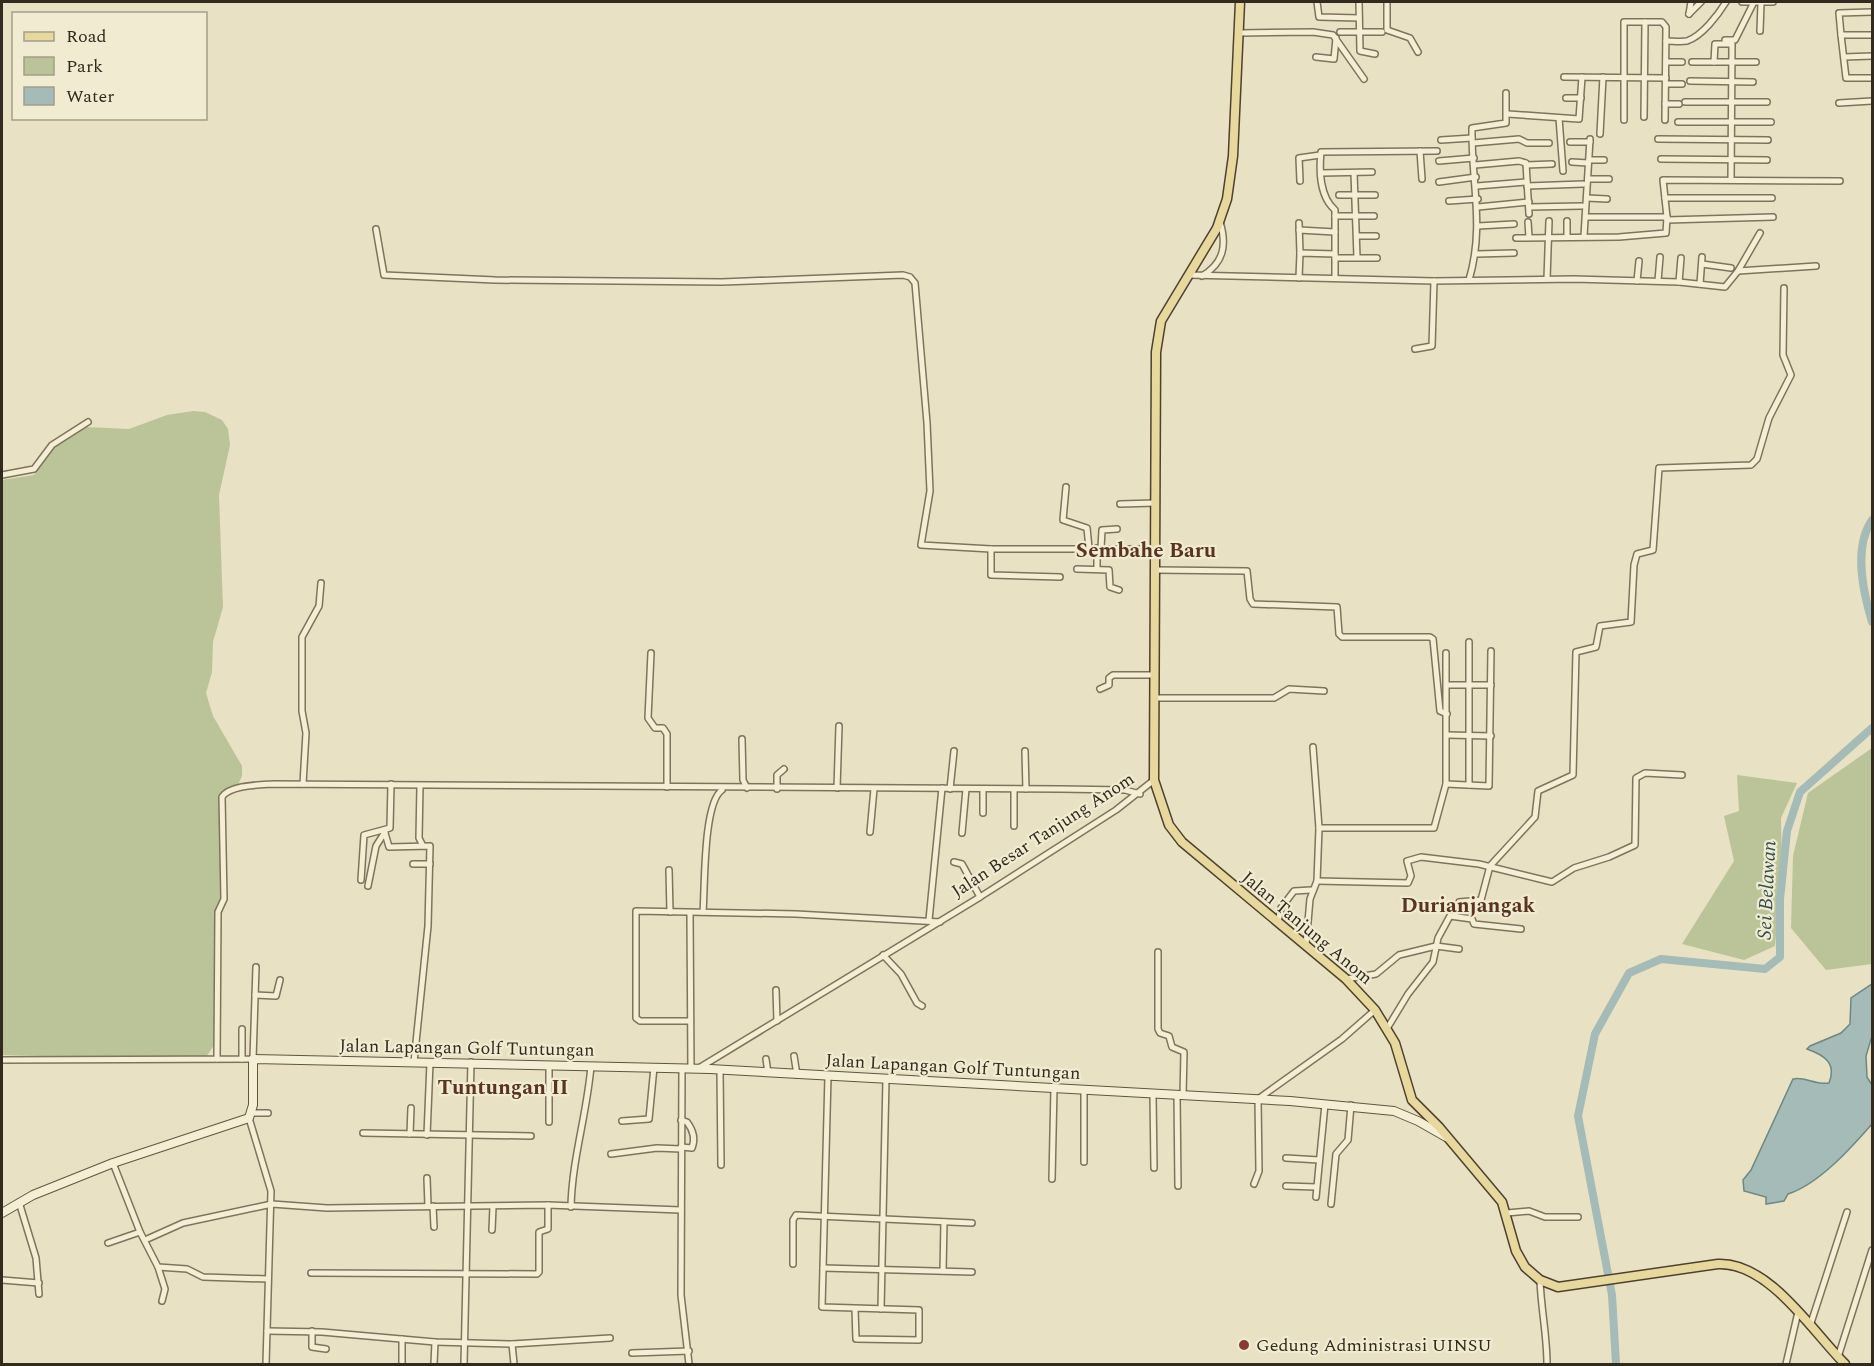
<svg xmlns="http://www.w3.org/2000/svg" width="1874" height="1366" font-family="Spectral,serif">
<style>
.green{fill:#bbc498}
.water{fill:#a4bbb7;stroke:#6d8884;stroke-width:1.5}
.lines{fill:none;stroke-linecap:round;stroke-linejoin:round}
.river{stroke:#a4bbb7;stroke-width:8}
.street-casing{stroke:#80735c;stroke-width:8}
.secondary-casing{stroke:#62543f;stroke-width:10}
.primary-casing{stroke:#4e4130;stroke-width:11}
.street{stroke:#f4eed5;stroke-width:5}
.secondary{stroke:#f4eed5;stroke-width:8}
.primary{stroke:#e7d89e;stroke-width:8}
.poi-dot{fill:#883b33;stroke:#f0ebd1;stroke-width:2}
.labels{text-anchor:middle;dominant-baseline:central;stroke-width:4.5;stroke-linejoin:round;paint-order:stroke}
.street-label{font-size:18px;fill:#322a1e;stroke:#f0ebd1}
.poi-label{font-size:18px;fill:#322a1e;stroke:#f0ebd1;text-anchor:start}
.water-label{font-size:20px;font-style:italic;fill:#2f4e50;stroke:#f0ebd1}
.quarter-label{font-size:21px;font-weight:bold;fill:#593423;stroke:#f0ebd1}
</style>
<rect width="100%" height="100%" fill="#e8e1c3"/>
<g class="green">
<path d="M193,411L205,412L222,420L228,429L230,445L219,495L223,607L213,642L212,672L206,693L213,716L242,766V776L237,787L223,791L219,796L223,896L216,909L217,1041L204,1060L2,1055V480L34,475L51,449L85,427L129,429L167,415Z"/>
<path d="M1872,748V964L1826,970L1791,928L1793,856L1808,793Z"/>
<path d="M1737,775L1797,783L1781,818L1782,869L1775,946L1744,960L1682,944L1734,861L1724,816L1739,811Z"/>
</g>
<path class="water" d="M1872,984V1036L1866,1056L1867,1077L1872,1085V1124C1851,1148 1819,1184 1788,1194L1784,1201L1766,1204V1197L1744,1191L1743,1180L1751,1170L1793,1079C1804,1076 1815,1085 1829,1083C1837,1063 1824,1055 1807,1049L1810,1046L1841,1033L1850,1024L1851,998Z"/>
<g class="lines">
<g class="river">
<path d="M1872,520C1853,548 1863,592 1872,622"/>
<path d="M1616,1364L1612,1295L1578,1116L1595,1034L1629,973L1661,959L1765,969L1780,957V899L1787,831L1800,792L1872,728"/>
</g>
<defs>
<g id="street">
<path d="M1317,2L1319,17L1359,18"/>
<path d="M1359,2L1360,51L1375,54"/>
<path d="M1387,2V30L1410,38L1418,52"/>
<path d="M1742,2H1773"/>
<path d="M1689,14L1701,2"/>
<path d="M1689,14L1691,2"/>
<path d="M1760,31L1761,3"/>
<path d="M1340,32H1382"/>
<path d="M1239,33L1313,32L1333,35L1364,79"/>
<path d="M1841,35L1839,13L1872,12"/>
<path d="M1872,35H1841L1846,78H1872"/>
<path d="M1725,40H1735L1754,2"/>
<path d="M1666,41C1673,41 1681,42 1687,41C1702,36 1718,15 1726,2"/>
<path d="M1316,57L1334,59L1336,38"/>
<path d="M1844,57L1872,56"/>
<path d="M1666,62H1682"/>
<path d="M1692,62H1756"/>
<path d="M1714,62L1715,44H1732L1731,180"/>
<path d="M1564,77L1666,78"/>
<path d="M1690,81L1753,82"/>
<path d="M1666,84H1682"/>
<path d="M1566,98H1581"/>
<path d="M1685,102H1767"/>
<path d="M1839,103L1872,101"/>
<path d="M1665,104H1679"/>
<path d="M1508,114L1579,119L1582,77"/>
<path d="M1644,117L1645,22"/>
<path d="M1559,118L1563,171"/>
<path d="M1624,120V22H1662L1666,27L1665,120"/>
<path d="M1678,122H1771"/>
<path d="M1600,134L1603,77"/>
<path d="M1658,139L1768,140"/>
<path d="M1441,140L1472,138"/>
<path d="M1570,142H1590"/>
<path d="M1473,143L1519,139L1527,143H1549"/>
<path d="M1420,151L1422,179"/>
<path d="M1661,159L1767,160"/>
<path d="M1589,160H1604"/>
<path d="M1439,161L1474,158"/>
<path d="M1572,162L1588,163"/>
<path d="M1475,165L1519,161L1526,163L1529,214"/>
<path d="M1526,165L1552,164"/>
<path d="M1321,173L1372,172"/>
<path d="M1354,173L1357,257"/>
<path d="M1588,179H1609"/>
<path d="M1300,181L1299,158L1320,155"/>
<path d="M1439,182L1476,177"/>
<path d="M1477,186L1527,182"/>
<path d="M1527,186L1583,184"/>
<path d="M1339,195H1375"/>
<path d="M1587,198L1607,199"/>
<path d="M1665,198H1772"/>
<path d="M1449,201L1478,199"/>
<path d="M1478,207L1529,202"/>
<path d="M1529,207L1582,206"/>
<path d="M1335,216H1374"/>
<path d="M1586,217H1667"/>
<path d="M1667,220L1773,217"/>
<path d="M1567,221V236"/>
<path d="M1528,222L1529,237"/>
<path d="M1299,223L1300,253"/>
<path d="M1478,226L1514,224"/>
<path d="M376,229L384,275L495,280L722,282L903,275L910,277L915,283L927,423L930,491L921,545L991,549H1156"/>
<path d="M1299,230L1335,232"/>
<path d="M1357,236H1376"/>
<path d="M1584,236L1590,139"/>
<path d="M1516,238L1619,237L1666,233L1667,217L1663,180L1840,181"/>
<path d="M1335,254V210C1320,197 1319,171 1321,152L1437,151"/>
<path d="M1477,254L1514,253"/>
<path d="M1335,258H1377"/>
<path d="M1702,264L1731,268"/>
<path d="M1738,271L1816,266"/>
<path d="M1189,275L1434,281L1574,279L1679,282L1725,287L1738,271L1760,233"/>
<path d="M1202,276C1224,263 1227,245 1220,222"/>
<path d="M1299,278L1300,253L1335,254V278"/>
<path d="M1547,279L1549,221"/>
<path d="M1469,280C1485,226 1471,182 1472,128L1506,123V93"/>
<path d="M1637,281L1639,261"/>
<path d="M1658,281L1660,257"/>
<path d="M1679,282L1681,258"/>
<path d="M1700,284L1702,257"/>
<path d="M1415,349L1432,346L1434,281"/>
<path d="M2,475L34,469L52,445L88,422"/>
<path d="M1066,487L1063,520L1087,528L1089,548"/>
<path d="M1120,504L1155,503"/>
<path d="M1101,548L1102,530L1117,529"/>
<path d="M991,549V575L1060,577"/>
<path d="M1077,569L1109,570L1110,587L1119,590"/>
<path d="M1097,569V548"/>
<path d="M1156,570L1247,571L1250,599L1253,604L1337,607L1339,634L1342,637H1430L1433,639L1440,711L1447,714"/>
<path d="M1469,642V785"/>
<path d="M651,653L648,718L655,728H663L667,734V787"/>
<path d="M1447,685H1491"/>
<path d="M1100,689L1109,685V678L1113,675H1155"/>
<path d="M1155,698H1274L1289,689L1324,691"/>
<path d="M1447,735L1491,736"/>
<path d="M742,739L743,780L747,788"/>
<path d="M1025,751L1026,789"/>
<path d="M303,784L306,733L302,711V637L319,606L321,583"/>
<path d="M1446,784L1489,786L1491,651"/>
<path d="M420,786L419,838L422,844"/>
<path d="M837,788L839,726"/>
<path d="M777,789V775L784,769"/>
<path d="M950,789L954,751"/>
<path d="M983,789V813"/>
<path d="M1014,826V789"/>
<path d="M1319,828H1434L1446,784V653"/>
<path d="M870,832L874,789"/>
<path d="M385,833L389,847L430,846L428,926L414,1062"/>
<path d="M962,833L966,789"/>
<path d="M954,862L962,864L980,897"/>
<path d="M413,864H430"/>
<path d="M669,870L670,912"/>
<path d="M361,880L364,835L390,828L391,784"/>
<path d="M1317,881L1408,883L1411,876L1407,861L1421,857L1479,864L1552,882L1574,868L1609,857L1635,845L1636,778L1645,773L1682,775"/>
<path d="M368,886L376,846L385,832"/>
<path d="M703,912C705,888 703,803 722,790"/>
<path d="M690,913L691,1069"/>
<path d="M1455,916L1459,902L1481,900L1490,866L1535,817L1538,791L1573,775L1576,652L1596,647L1600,626L1631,622L1634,565L1637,554L1653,550L1659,468L1751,465L1757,459L1769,418L1791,375L1783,355L1784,288"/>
<path d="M929,920L942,788"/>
<path d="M1278,922L1281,908L1294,891L1311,890"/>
<path d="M1306,945L1310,899L1317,881L1319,828L1313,747"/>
<path d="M1158,952V1029L1160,1033L1169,1036L1172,1047L1184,1052L1183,1096"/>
<path d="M883,955L901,974L917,1003L922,1006"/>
<path d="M1346,979L1376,974L1399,955L1436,946L1459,949"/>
<path d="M776,990L777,1021"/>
<path d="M255,995L276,996L280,980"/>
<path d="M689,1021H640L636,1018V911L796,914L940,922"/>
<path d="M1388,1027L1408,994L1433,962L1438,938L1450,916L1472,919L1474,924L1521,929"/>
<path d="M242,1029V1059"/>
<path d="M794,1056L797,1075"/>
<path d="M217,1059L218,912L224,899L222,797C230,785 259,785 273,784L1060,789L1125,790L1140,794"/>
<path d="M766,1059L768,1073"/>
<path d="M2,1060L253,1059L256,967"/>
<path d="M549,1065V1122"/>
<path d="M682,1068L681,1295L689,1364"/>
<path d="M699,1068L980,897L1116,810L1154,780"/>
<path d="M720,1070L721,1165"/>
<path d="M828,1076L822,1307L919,1310V1340L856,1339L855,1309"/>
<path d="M1084,1090V1162"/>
<path d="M1153,1094L1154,1168"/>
<path d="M1177,1095L1178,1186"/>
<path d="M252,1113H268"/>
<path d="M249,1118L271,1191L266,1364"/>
<path d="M622,1121L649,1119L654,1067"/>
<path d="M363,1133L531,1136"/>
<path d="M410,1134L411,1108"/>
<path d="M427,1135L430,1063"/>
<path d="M681,1147L692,1148C696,1138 693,1130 687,1122L681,1120"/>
<path d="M611,1154L657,1148L681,1149"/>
<path d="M1286,1158L1319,1160"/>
<path d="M113,1163L140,1232L158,1267L187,1269L203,1277L268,1279"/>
<path d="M427,1178L428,1206"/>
<path d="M1052,1179L1054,1088"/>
<path d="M1254,1184L1259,1171L1258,1099L1342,1039L1375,1010"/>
<path d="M1286,1186L1316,1187"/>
<path d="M1316,1197L1325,1104"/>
<path d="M19,1202L36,1258L39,1294"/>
<path d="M1331,1204L1336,1154L1348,1140L1351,1105"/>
<path d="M433,1206L434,1227"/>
<path d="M571,1207C572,1159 587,1114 591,1066"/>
<path d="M1507,1213L1529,1211L1545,1217H1578"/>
<path d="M492,1230L493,1207"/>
<path d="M145,1240L183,1223L272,1204L327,1208L548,1205L681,1210"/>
<path d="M108,1243L140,1232"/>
<path d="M793,1264V1220L796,1215L972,1223"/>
<path d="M158,1267L165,1289L162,1301"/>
<path d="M823,1268L972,1272"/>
<path d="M943,1271L944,1222"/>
<path d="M311,1273L537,1274L539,1272V1232L548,1229V1205"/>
<path d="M2,1280L39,1283"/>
<path d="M1540,1280C1541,1309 1547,1335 1547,1364"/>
<path d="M881,1309L886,1079"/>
<path d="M1810,1326L1847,1212"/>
<path d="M267,1331L322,1332L435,1342L512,1344L610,1338"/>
<path d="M312,1331V1347L326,1349"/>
<path d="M512,1344L514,1364"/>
<path d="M632,1353L689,1351"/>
<path d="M1838,1357L1872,1250"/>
<path d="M402,1364V1339"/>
<path d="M434,1364L435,1342"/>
<path d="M464,1364L471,1062"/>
<path d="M1786,1364L1798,1312"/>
</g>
<path id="secondary" d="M2,1213L33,1195L113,1163L249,1118L253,1105V1059L710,1069L1290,1101L1394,1111L1418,1121L1446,1137"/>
<path id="primary" d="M1240,2L1233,156L1227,199L1217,228L1161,321L1156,352L1154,780L1169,825L1182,842L1346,979L1375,1010L1395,1043L1412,1100L1439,1127L1502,1202L1516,1251L1525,1267L1540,1280L1558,1287L1718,1264C1769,1262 1812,1331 1845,1364"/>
</defs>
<use href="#street" class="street-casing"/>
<use href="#secondary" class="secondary-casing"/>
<use href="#primary" class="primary-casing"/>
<use href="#street" class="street"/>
<use href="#secondary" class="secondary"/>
<use href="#primary" class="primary"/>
</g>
<circle class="poi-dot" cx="1244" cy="1345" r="6"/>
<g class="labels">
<g class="street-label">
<text transform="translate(1043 835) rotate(-33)">Jalan Besar Tanjung Anom</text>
<text transform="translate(1307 928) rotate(40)">Jalan Tanjung Anom</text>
<text transform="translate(467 1048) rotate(1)">Jalan Lapangan Golf Tuntungan</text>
<text transform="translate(953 1067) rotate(3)">Jalan Lapangan Golf Tuntungan</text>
</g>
<g class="poi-label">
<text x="1256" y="1345">Gedung Administrasi UINSU</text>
</g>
<g class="water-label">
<text transform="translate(1767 890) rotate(-87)">Sei Belawan</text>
</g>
<g class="quarter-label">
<text x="1146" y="551">Sembahe Baru</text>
<text x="1468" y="906">Durianjangak</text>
<text x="503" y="1088">Tuntungan II</text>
</g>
</g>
<rect width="1874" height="1366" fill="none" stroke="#322a1e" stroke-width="6"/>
<rect x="12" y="12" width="195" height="108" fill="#f0ebd1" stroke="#a49e89" stroke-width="1.5"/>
<rect x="24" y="32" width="30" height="9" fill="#e7d89e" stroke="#a49e89" stroke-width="1.5"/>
<text x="66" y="42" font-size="18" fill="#322a1e">Road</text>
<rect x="24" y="57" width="30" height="18" fill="#bbc498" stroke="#a49e89" stroke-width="1.5"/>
<text x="66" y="72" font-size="18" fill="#322a1e">Park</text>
<rect x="24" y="87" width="30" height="18" fill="#a4bbb7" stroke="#a49e89" stroke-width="1.5"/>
<text x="66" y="102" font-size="18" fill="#322a1e">Water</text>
</svg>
